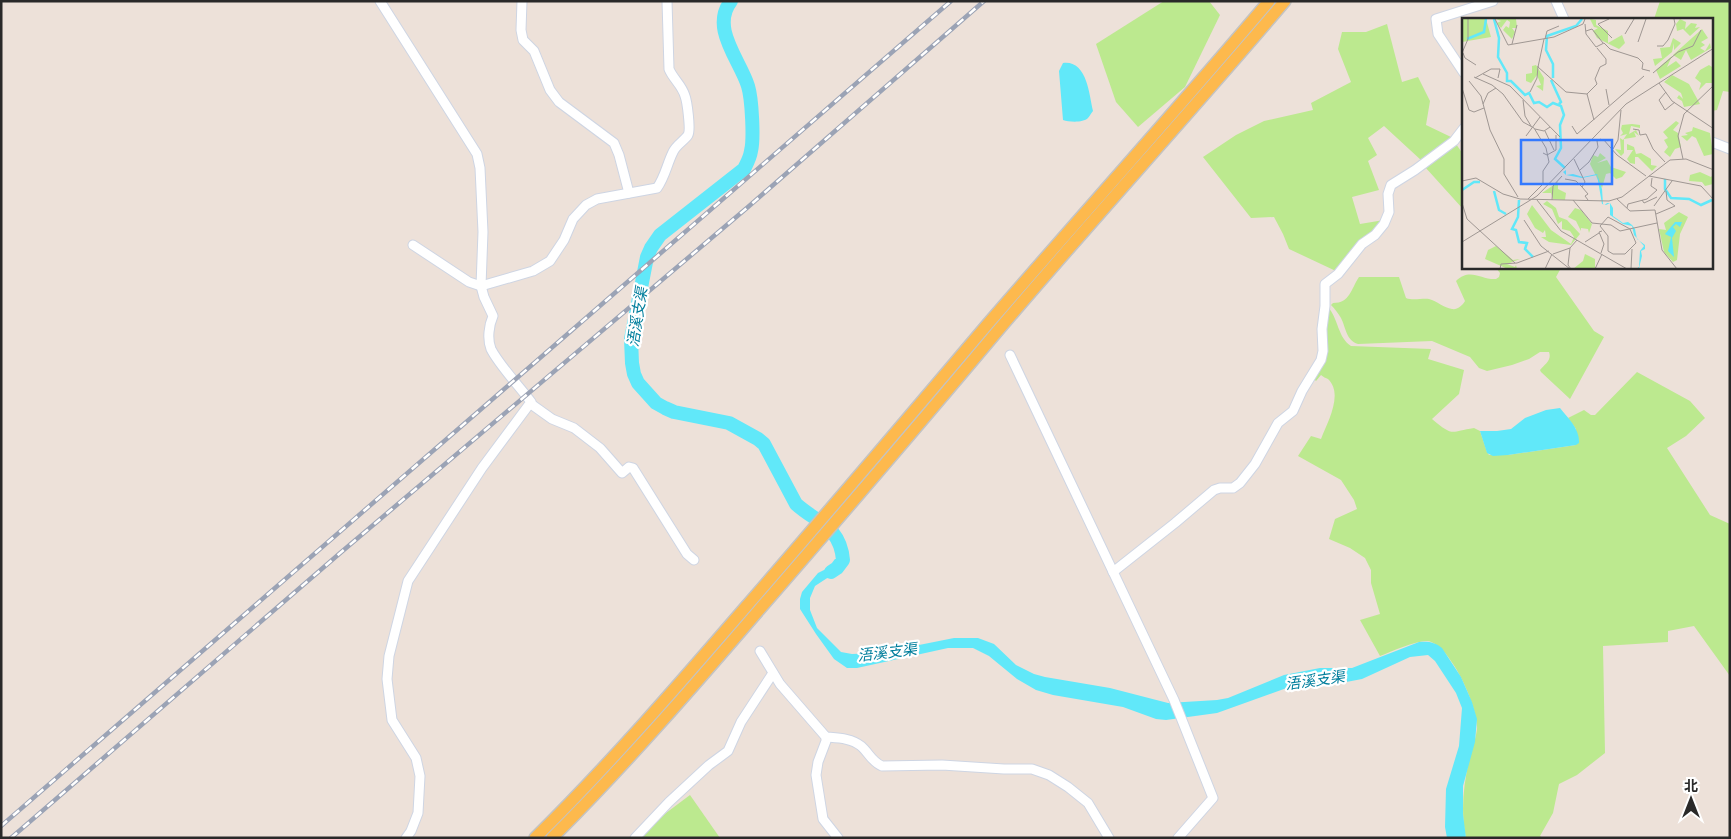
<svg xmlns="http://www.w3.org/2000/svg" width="1731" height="839" font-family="'Public Sans','Noto Sans SC',sans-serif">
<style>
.green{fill:#bce98f}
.water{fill:#61e8f9}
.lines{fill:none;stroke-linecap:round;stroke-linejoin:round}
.river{stroke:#61e8f9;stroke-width:14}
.minor-casing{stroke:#ced5e3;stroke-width:11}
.major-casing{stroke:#c3c3c3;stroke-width:14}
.minor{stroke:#fff;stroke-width:9}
.major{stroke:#fdb94d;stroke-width:11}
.rail-casing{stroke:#9ba3b5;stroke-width:4.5}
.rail{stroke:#fff;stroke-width:2.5;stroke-dasharray:8;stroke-linecap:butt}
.labels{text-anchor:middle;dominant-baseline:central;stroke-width:4.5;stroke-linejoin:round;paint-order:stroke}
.water-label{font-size:15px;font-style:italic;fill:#027f9d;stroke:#fff}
.inset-river{fill:none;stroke:#61e8f9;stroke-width:2.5}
.inset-road{fill:none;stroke:#9f9793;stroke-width:1}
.view{fill:#3379ff;fill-opacity:0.15;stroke:#3379ff;stroke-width:2.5}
.inset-edge{fill:none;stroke:#292929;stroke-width:2.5}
</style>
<rect width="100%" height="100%" fill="#ede1d9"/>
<g class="green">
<path d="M1164,1H1209L1220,15L1185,87L1138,127L1116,102L1096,44Z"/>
<path d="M1660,1H1730V92L1723,91L1717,110L1712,111V19H1654Z"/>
<path d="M1387,24L1402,82L1418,77L1430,101L1426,125L1451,137L1463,154V209L1425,167L1422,161L1384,126L1368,138L1377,155L1368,161L1379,190L1352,197L1360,224L1384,220L1338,272L1289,249L1283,234L1274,217L1251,218L1203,157L1236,135L1264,121L1313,110L1311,103L1351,82L1338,49L1342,32H1366Z"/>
<path d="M1496,268H1561L1556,277L1594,331L1604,337L1570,399L1541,372L1540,370C1545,364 1552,360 1549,352H1540L1529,359L1512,365L1487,371L1479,368L1470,357L1432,341L1358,344C1346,340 1346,328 1341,318C1338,313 1335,309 1331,305L1333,303C1350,303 1351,289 1359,277H1399L1406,298C1413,301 1422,298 1429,299C1437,301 1444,308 1452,309C1457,310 1462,306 1465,301L1456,281C1470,267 1481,280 1496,279L1499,277L1500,273Z"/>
<path d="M1328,307C1338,318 1338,338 1351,346L1431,349L1428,359L1464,370L1459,394L1432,419C1454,437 1449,432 1474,428L1480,431L1487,452L1489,455H1508L1576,445V429L1568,418L1584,410L1591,415H1595L1637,372L1690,401L1705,418L1686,436L1667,448L1710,515L1730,524V676L1694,626L1668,631V642L1603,646L1605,753L1577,775L1559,784L1553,813L1540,836L1543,838H1466C1460,809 1464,783 1470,755C1473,746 1476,738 1477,729C1479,709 1450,643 1427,641C1414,641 1393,651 1380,656L1360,620L1380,614L1371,583V570L1365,558L1350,548L1329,539L1335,519L1357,509L1354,500L1341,480L1298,456L1311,436L1321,439C1327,423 1344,394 1328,379C1326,378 1323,377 1321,375L1316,381L1312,377L1314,375Z"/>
<path d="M690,795L720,838H641L662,816Z"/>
</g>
<g class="water">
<path d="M1063,63C1087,60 1089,94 1093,111C1091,113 1090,116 1088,118C1083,123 1069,122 1063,120L1059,71Z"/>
<path d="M1560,408C1568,418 1580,429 1579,443L1576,445L1508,455L1493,456L1487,453L1480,431H1497L1511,429L1525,418L1546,410Z"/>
<path d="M838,559H847L841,569L815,586L810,598V610L817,628L841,652L852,654L879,653L954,638H978L994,644L1016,665L1034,674L1045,677L1110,688L1168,703L1217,700L1228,698L1284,675L1320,668H1352L1419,642C1428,641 1435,642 1442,648L1461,677L1472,702L1477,719L1475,742L1463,786V814L1466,838H1447L1445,827L1446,789L1459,746L1462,708L1456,693L1435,661L1428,655L1410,657L1362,679L1341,683H1315L1295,685L1217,713L1166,720L1156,719L1123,707L1053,695L1036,690L1017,679L989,656L973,648H948L857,668H847L834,659L816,634L800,609V599L802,592L818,573L834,565Z"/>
</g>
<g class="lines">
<path class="river" d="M731,1C710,28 740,60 748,86C752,99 754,139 751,151C750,158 747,163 744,169L660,235L651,248L647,257L631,339L632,363L634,374L638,383L656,403L665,408L674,412L729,423L758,439L764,444L796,504C817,523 840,526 843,560L837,568L831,572"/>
<defs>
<g id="minor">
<path d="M380,1L477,154L480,168L483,232L481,286L484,297L493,316C489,325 487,339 491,349C499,365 520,387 531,402L482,468L408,581L389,656L387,679L392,720L416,758L420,776L418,813L411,831L406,838"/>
<path d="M522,1L521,30L523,40L534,51L550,90L559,102L614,143L619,155L629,193"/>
<path d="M1556,1L1564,19"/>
<path d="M1464,73L1438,34L1436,19L1493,1"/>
<path d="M1712,142L1730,149"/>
<path d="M413,245L469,282L481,286L533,271L550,261L564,240L573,219L586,205L597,199L657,188C665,177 667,164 673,152C676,145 684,141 688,135C691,130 687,101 685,96C682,85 673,79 669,69L667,1"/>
<path d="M1010,355L1174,700L1213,798L1178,838"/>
<path d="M531,404L552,419L574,428L600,448L622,473L629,467L633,468L687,554L694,560"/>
<path d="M1113,572L1175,523L1214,490L1220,488H1233L1240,483L1255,464L1278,423L1293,411L1302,391L1321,360L1323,351L1322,329L1325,306V284L1338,274L1362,244L1375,235L1384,224L1389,212L1388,194L1391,185L1415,170L1454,141L1464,128"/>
<path d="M760,651L780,684L826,737V741L818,762L816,775L823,819L838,838"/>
<path d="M826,737C838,738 851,738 861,746C869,753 872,762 882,766L942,765L1004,769H1032L1049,775L1068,787L1088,803L1109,838"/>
<path d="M635,838L669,802L709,765L728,751L741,722L773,673"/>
</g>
<g id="major">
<path d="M535,838C611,763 680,683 750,602C829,511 908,418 986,326C1080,217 1176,111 1269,1"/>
<path d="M552,838C625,765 692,688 759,610C838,519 917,427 995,334C1090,222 1190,113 1285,1"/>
</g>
</defs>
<use href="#minor" class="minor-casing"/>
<use href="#major" class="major-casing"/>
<use href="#minor" class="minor"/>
<use href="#major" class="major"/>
<defs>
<g id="rail">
<path d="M1,826L951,1"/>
<path d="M11,838L339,554L748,207L984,1"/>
</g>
</defs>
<use href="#rail" class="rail-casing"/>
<use href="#rail" class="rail"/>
</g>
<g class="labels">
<g class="water-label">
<text transform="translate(637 317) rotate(-81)">浯溪支渠</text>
<text transform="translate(887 652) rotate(-7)">浯溪支渠</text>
<text transform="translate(1315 680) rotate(-8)">浯溪支渠</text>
</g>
</g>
<g transform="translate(1462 18)">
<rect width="251" height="251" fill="#ede1d9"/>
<path d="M0,1H24L29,19L0,24ZM34,1H54L55,10H50L53,14L50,21L41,12L44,8L47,10L48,4L45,2L39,10L35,5L39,3ZM128,1L134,2V7L146,13V25L160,17L163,25L157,31L135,20L131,13L136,10L132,9ZM218,1L224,4L223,11L229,5L235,6L233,10L238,9L228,18L221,11L215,13L214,6ZM240,11L246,20L239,24L243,27L238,30L243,33L248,25L249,30L229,42L224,32L219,42L211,37ZM211,20L219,25L212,32V25L210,34L193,48L191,41L200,40L198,30L208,29ZM210,38L205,49L214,43L219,48L198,61L194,52ZM251,43V65H244L237,72L239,65L233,60L238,52L247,47L250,49ZM74,47L82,60L81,73L74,68L79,67L75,57L69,65L64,63V56L70,55V48ZM210,57L227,66L238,86L222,89L220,83L215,80L217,77L221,81L219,75L202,64ZM214,103L217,105L211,112L216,115L219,129L213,131L208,139L202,134L206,129L202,122L206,120L201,114ZM170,106L178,107V110L169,108L167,116L174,112L177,118L172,114L174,119L162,121V135L159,138L153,131L159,132L158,120L161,122L165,116L158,118L161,115L159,111L160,107ZM231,109L248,115L251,136L242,138L234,120L230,118L225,123L219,118L226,117L223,115L230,113ZM165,126L172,129L174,136L179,135L189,141V147L195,148L190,153L176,139H173V146L168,145L165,141L171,132H165ZM138,135L144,140L135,145L145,142L149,149L164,154L160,159L154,161L148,155L144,156L140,170L128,146L131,137L136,139ZM238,154L249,159L251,157V166L243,168L240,164L227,163L228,157ZM96,164V171L104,175L103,182L91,181L89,175H80ZM85,183L94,190L97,199L105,202L118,216L109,227L87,224L79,219H84L83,212L81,215L73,210L65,196L70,187L89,212L109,226L112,219L108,213L100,211V203L96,206L90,191L81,186ZM113,190L119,192L130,206L127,215L126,211L119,210V213L114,203L106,199ZM217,194L226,199L218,216L215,242L211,244L202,234L197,211L204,212L202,205ZM34,228L51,242L58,241L45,246L53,249L54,247L55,251H46L23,241L26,232ZM123,236L133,241V251H111L121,243Z" fill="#bce98f"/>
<path d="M104,152V157L111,156L121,159L135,156L140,171L141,186L143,187L145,185H148L151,190V198L161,205L166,204L170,207L173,211L175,221L183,227V231L179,233L180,238L177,250L174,251L177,249L178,233L182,228L172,217L170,208L161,206L148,197V185L144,187L140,186L135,157L120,160L104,157L101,154ZM213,204H220L218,209L214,206L211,209L214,213L210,220L212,239L206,233L209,219L203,216Z" fill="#61e8f9"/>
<path class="inset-river" d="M32,1L37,20L36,39L45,55V63H49L63,77L67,75L72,85L77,84L85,89L91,85L99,88L102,97L98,107L99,130L93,141L103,150M5,21L22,14L24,1M91,60V46L84,32L85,18L114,8L120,1M89,62L99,84L97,86M203,161V171L209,180L227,181L239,187L250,182M0,172L12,164H18M32,173L37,192L44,196M57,182L56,199L50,211L54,212L57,224L65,225L63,231L71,239"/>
<path class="inset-road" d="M33,1L46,27L92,19L121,6L123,1M147,1L136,6L150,20M123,6L124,16L134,29L142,25L148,31L176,40L181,45L180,51L188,53M124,13L130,11L141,25M163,16L172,1M82,21L76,49L104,74L125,76L132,102M83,21L85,13L97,8M176,24L184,1M50,26L55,7M195,28H201L206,22L213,6L212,1M0,35L6,21V1M1,35L3,40L14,47M191,55L216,34L231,28L239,12M21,56L48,68L98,119M12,59L30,67L41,76L61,104L72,110L84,130L87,144L81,153V166L66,181M13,60L29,51H38L36,60M7,63L19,78L28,112L42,141V156L56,179M197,65L210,83L252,111M0,70L7,92L12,94L22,90M144,71L147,87M68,74L75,60L76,48M204,74L197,82L203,92L213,84M125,76L135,66L133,61L138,49L144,46V41L135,30M61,82L63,98L69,108M21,86L26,75L34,70M110,108L115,116L182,58M73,111L82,113L88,109M171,111L177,112L178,117L184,116L191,131L203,144M83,113L92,132M64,118L78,99M141,121L155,137L184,158M151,131L156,122L159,92M81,135L85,137L94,132V117M112,141L123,164L120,169L126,176L123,178L126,182M221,141L216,118L222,96L252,67M118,152L127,144L136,129L135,123L139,121M187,158L239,168L252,182M103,161L114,163L120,169M0,163L14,160L41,176L58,181L147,183L160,179L208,142L224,141L252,152M155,181L168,193L193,192L200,232L215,251M75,182L99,213L165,251M90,182L91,168L100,158M111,182L130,205L149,207L158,213L195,205M180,182L182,185L195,179M0,185L5,201L53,245M192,188L210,163M165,190L166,186L185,181L195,172L189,168L190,160M194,196L213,188L205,182L204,173M146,199L168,211L174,225L163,236H151L146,233V218L138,208ZM62,202L79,228L108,251M0,224L75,178L164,86L252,30M123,224L137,215M108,230L106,247L109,251M139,235L142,226L137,214L140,213M91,236L108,230L115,222M38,251L39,246L55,245L87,233M83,251L90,236M133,251L140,236M169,251L170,231"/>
<path class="view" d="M59,122H150V166H59Z"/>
<rect width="251" height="251" class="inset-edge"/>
</g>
<rect width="1731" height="839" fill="none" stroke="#292929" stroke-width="5"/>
<g transform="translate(1691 799)" stroke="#ffffff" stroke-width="4" paint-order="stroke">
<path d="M0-4L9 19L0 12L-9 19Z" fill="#292929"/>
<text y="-8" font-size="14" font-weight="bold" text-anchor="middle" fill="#292929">北</text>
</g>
</svg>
